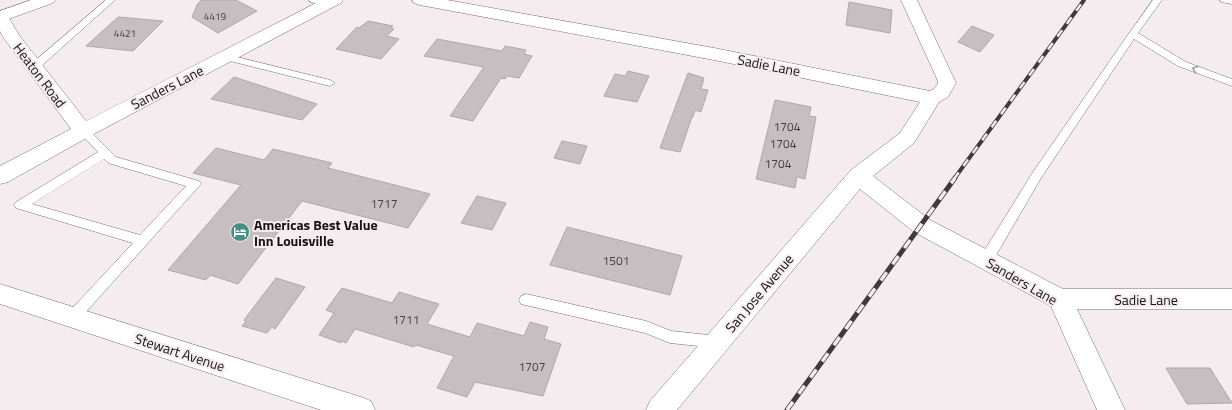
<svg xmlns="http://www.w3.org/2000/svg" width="1232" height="410" font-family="'Titillium Web',sans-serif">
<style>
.building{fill:#c7bec2;stroke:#b0a6ab}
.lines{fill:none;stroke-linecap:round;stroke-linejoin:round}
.lane-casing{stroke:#797175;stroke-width:1}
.street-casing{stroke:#797175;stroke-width:1}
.primary-casing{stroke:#797175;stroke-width:1}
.lane{fill:#fff;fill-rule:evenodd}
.street{fill:#fff;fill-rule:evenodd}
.primary{fill:#fff;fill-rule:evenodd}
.rail-far1-casing{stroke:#3f3b3d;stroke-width:4}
.rail-casing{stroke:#3f3b3d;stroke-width:5}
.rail-far1{stroke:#f5ecf0;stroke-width:2.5;stroke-dasharray:8;stroke-linecap:butt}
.rail{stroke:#f5ecf0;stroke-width:3.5;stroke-dasharray:10;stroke-linecap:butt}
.oneway{stroke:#a1a0a1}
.labels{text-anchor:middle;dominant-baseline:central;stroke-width:4;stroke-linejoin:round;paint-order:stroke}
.far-number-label{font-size:10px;fill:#423d3f}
.number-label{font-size:12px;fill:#423d3f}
.street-label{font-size:14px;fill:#151213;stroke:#f5ecf0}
.poi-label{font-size:14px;font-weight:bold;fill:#151213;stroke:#f5ecf0;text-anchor:start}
</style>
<rect width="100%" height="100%" fill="#f5ecf0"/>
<g class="building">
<path d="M201,0H236L257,11L218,33L192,17L197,5Z"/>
<path d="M849,2L892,10L890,33L846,25Z"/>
<path d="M118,17L163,21L133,51L86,46Z"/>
<path d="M368,21L393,26L391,28L394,29L387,36L399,39L381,59L336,49L357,27L359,28Z"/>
<path d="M972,26L994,35L980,52L958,42Z"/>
<path d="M437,39L502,51L505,46L526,50L524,54L532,56L519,78L507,76L505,79L501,78L473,121L450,116L484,67L424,56Z"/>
<path d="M628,71L649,76L637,102L604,96L615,74L625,76Z"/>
<path d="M688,73L704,78L701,89L708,90L701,112L695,110L693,117H692L680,152L660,148Z"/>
<path d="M234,77L317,104L302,120L211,99Z"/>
<path d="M775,100L811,107L809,116L816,117L805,179L797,177L795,188L756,179Z"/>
<path d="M562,141L587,146L580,164L554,158Z"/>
<path d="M216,148L264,160L273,149L332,163L328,168L430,194L408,228L302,201L238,284L210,275L206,280L168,270L241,185L193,173Z"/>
<path d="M477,196L506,203L492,230L461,223Z"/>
<path d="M567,227L682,256L670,295L550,265Z"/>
<path d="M276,278L305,287L275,329L272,327L267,333L242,326L246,321L244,320Z"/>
<path d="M342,288L392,303L399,292L439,304L427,324L470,337L477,323L524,336L530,322L548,327L544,339L561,344L543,396L475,382L467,397L437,388L454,356L416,345L414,347L355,329L346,343L342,341L341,343L319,335L334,313L326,310Z"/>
<path d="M1166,368H1210L1232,403L1187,404Z"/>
</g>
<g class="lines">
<defs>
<g id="lane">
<path d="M106,0H115L38,69H30L29,67L30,65Z"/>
<path d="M309,0H327L334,3L329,6L310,2Z"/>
<path d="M1153,0H1162L1138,33L1186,62L1232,79V86L1178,66L1134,39L1041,178L991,264L986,265L981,264L980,260L981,256L1033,172L1125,39Z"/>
<path d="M1220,0H1232V4L1221,2Z"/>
<path d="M225,54L330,80L335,83L330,86L222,59L220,57L222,55Z"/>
<path d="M83,127L87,128L116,157L199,181L201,184L77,322L72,324L67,322L65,318L67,314L133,243L16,208L14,205L16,202L98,152L78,131L79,128ZM104,159L108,163L186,186L140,235L32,204Z"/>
<path d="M526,294L646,321L671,331L718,336L723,338L725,342L723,346L718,348L670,343L645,333L521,304L519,300L521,296Z"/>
</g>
<g id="street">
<path d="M322,0H343L341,3L90,136L8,182L0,184V166L71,129L3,37L0,31V12L6,13L19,35L86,121Z"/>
<path d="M412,0H447L714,48L930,91L934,89L938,83L937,79L901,0H917L956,83L948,97L939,102L914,143L873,176L930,220L1063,289H1232V309H1077L1125,410H1097L1051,306L914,232L860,189L677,410H646L650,401L851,170L900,133L920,102L714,60L420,5L414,3Z"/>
<path d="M0,284L361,397L371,401L375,410H321L0,304Z"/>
</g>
<path id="primary" d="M31,0H55L53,3L0,22V11Z"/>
</defs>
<use href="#lane" class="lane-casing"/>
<use href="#street" class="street-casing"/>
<use href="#primary" class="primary-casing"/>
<use href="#lane" class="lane"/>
<use href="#street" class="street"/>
<use href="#primary" class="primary"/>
<defs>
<path id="rail-far1" d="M954,179L1084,0"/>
<path id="rail" d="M787,410L955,178"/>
</defs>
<use href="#rail-far1" class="rail-far1-casing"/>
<use href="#rail" class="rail-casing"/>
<use href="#rail-far1" class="rail-far1"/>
<use href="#rail" class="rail"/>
</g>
<defs><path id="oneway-chevron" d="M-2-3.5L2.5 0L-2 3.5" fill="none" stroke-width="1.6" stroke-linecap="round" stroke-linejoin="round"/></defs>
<use class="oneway" href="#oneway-chevron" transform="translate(1195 69) rotate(-159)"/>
<defs>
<symbol id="hotel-disc" viewBox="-11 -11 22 22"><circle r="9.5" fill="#488e85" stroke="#f5ecf0"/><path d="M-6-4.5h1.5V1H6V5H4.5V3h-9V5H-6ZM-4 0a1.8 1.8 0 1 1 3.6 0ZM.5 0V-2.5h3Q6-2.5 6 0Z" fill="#fff"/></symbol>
</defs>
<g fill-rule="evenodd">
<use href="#hotel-disc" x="229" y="221" width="22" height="22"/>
</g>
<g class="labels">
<g class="far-number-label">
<text x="215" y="16">4419</text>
<text x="125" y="33">4421</text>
</g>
<g class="number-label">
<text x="787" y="126">1704</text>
<text x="783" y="143">1704</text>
<text x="778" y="163">1704</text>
<text x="384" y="203">1717</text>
<text x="616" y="260">1501</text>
<text x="406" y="319">1711</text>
<text x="532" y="366">1707</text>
</g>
<g class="street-label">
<text transform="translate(769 65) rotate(11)">Sadie Lane</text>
<text transform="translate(40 75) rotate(53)">Heaton Road</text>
<text transform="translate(167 87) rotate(-27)">Sanders Lane</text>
<text transform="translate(1022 281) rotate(30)">Sanders Lane</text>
<text transform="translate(759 293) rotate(-50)">San Jose Avenue</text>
<text x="1146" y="299">Sadie Lane</text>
<text transform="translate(180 352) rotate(18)">Stewart Avenue</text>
</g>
<g class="poi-label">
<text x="254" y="224">Americas Best Value<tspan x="254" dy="16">Inn Louisville</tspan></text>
</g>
</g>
</svg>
